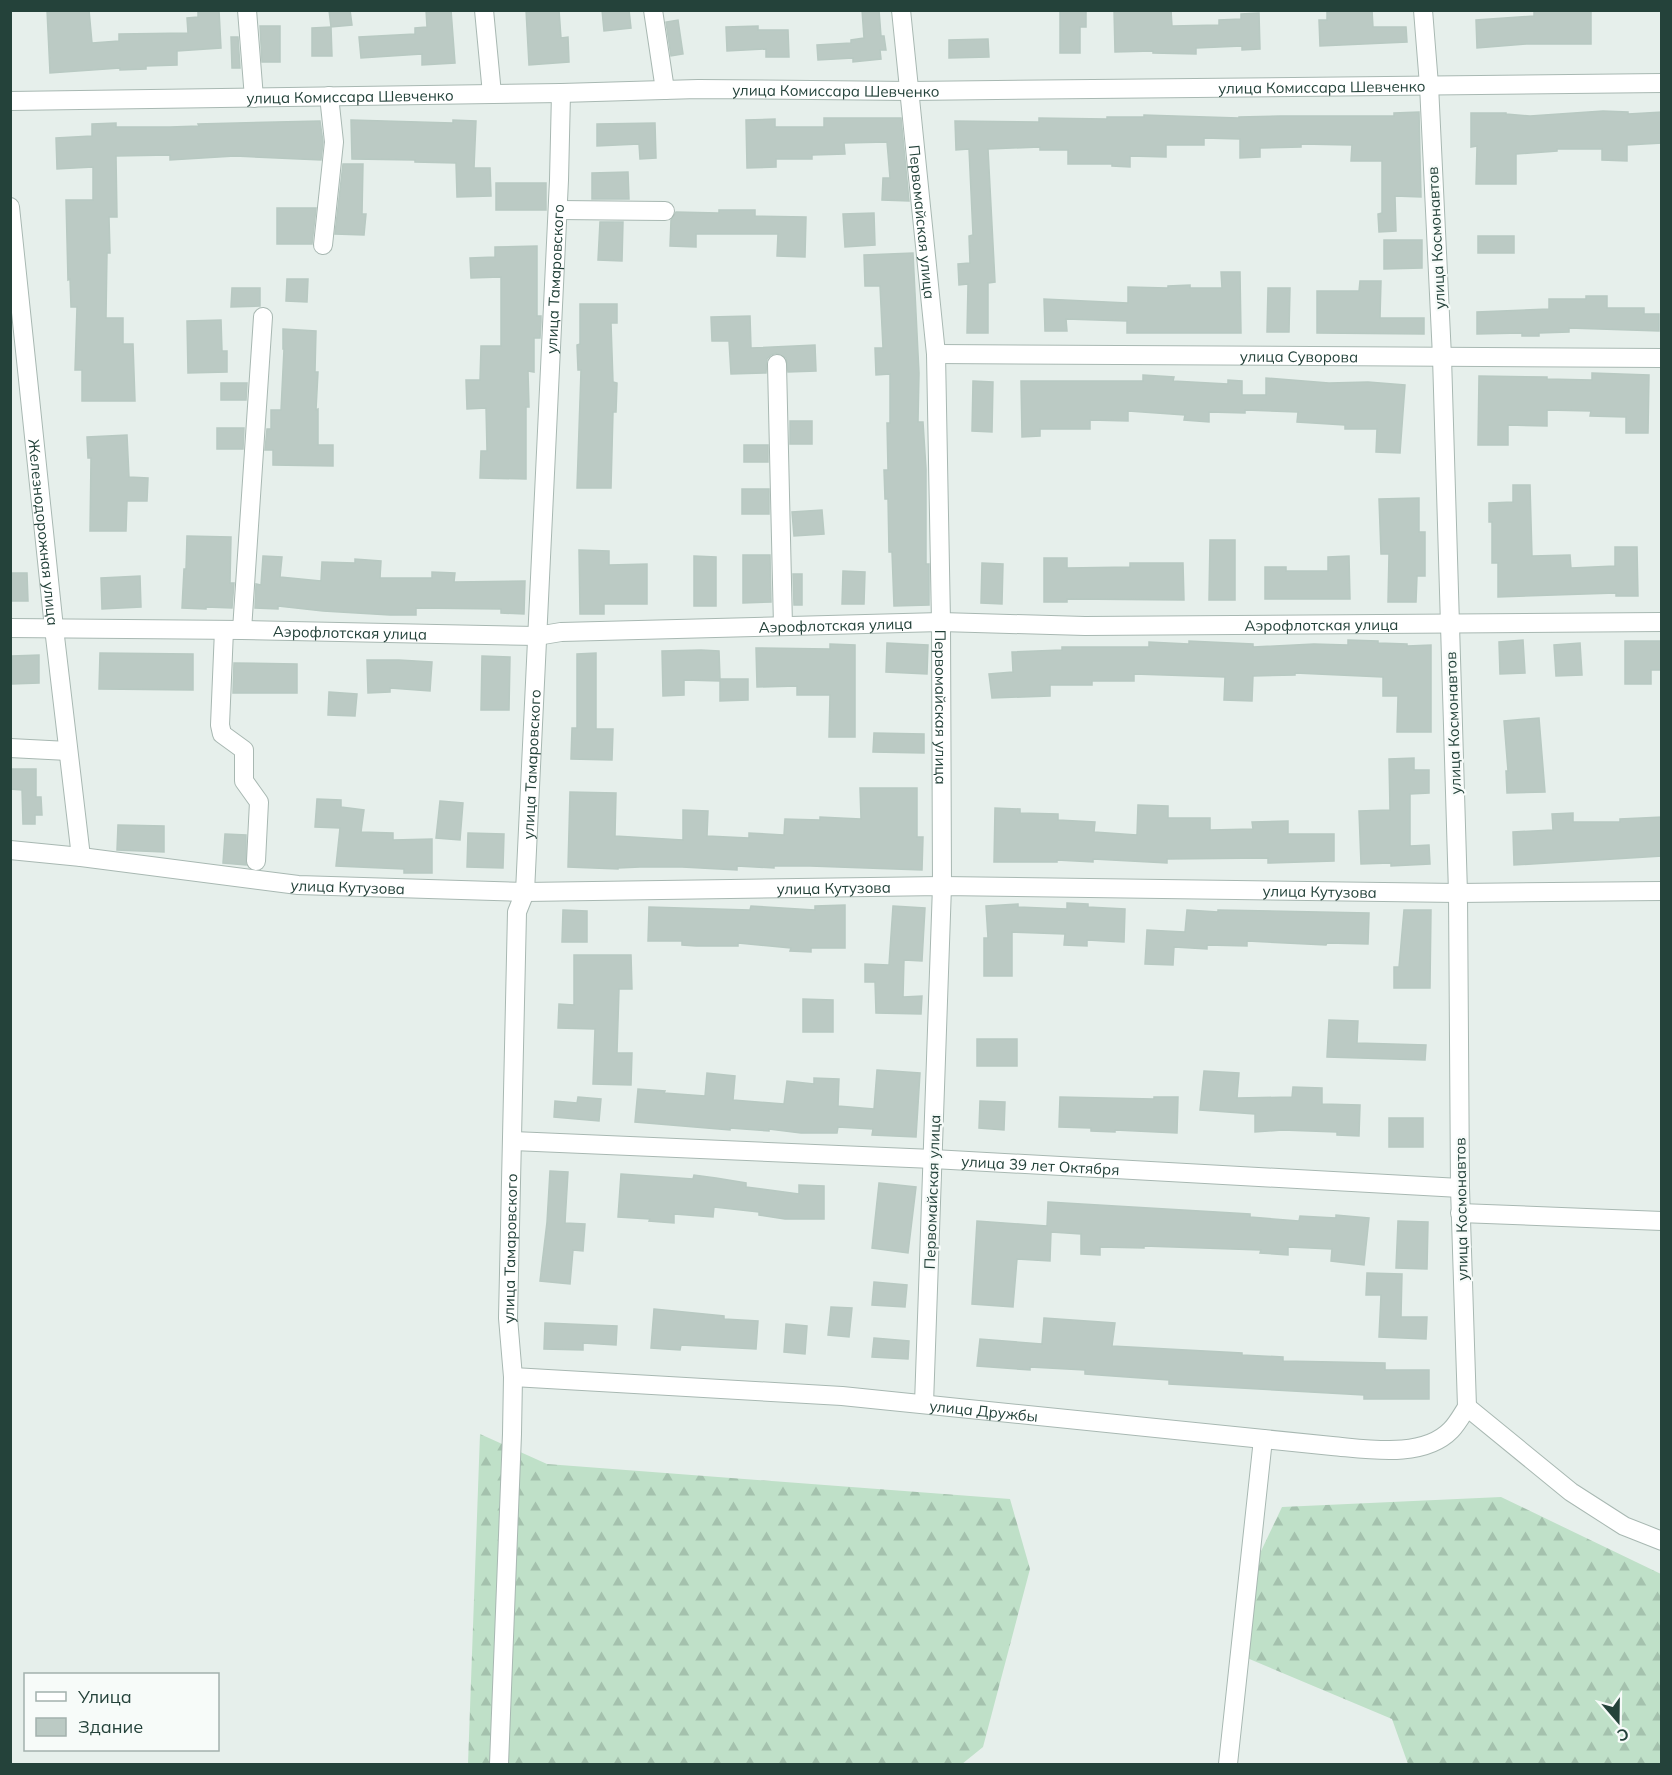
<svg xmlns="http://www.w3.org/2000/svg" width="1672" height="1775" font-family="Mulish,sans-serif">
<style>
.forest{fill:url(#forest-firs)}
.building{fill:#bbcac4;stroke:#b8c9c2;stroke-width:1.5}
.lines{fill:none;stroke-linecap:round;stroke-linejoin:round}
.minor-casing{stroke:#a8b8b2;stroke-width:20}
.minor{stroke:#fff;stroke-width:18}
.labels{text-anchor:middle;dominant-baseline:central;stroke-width:4.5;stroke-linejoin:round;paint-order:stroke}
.street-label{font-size:15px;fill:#24423a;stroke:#f7fbf9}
</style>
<defs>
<pattern id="forest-firs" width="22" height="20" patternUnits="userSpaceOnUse" patternTransform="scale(1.5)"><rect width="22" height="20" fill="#bfe0c8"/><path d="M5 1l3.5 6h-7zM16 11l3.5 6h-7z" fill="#a4c1ad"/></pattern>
</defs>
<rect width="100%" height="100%" fill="#e6efeb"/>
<g class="forest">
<path d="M480,1434L547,1464L1010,1499L1030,1569L983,1747L962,1764H468Z"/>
<path d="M1501,1497L1661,1574V1764H1408L1392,1719L1247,1658L1254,1566L1282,1507Z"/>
</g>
<g class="building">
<path d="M47,10H89L92,43L119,41V34L188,33L187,18L198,17V10H219L221,48L177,51V65L146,66V69L120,70V68L50,73Z"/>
<path d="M329,10H350L352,25L331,27Z"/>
<path d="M426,10H451L455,63L422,65V54L361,58L359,37L415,34V28L427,27Z"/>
<path d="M526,10H559L561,38L568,37L569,62L529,65Z"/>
<path d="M602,10H629L631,28L604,31Z"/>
<path d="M862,10H879L881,36H884L886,50H880L881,59L853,62V58L818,60L817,45L851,43V40L864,38Z"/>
<path d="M1060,10H1086V27H1080V53H1060Z"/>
<path d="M1114,10H1171L1172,26L1219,25V20L1241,19V14L1259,13L1260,49L1242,50V46L1196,48V54L1153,53V51L1115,52Z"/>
<path d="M1327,10H1372L1373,27H1406L1407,42L1320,46L1319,20H1327Z"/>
<path d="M1534,10H1591V44H1526L1477,48L1476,20L1534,16Z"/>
<path d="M678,20L683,54L671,56L666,22Z"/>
<path d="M260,26H280V62H262Z"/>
<path d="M758,26V30H788L789,57H766V49L727,51L726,27Z"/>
<path d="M331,27L332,56H312V28Z"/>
<path d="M231,37H238L240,68H232Z"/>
<path d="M988,39L989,57L949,58V40Z"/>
<path d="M1603,111L1628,112V114L1662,112V143L1627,145V161L1602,160V149H1557V151L1516,154V184H1476L1477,146L1471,147V113H1506V114L1530,116Z"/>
<path d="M1419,112L1421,197L1395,196L1396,231L1379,232L1378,214L1382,213V161H1351L1352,145L1301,144V147L1260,148V157L1240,158V139L1204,138V145H1166V157L1130,156V167L1112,166V164H1068V150H1040V147L988,149L995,282L988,283V333H967L968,284L959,285L958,264L970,263L969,236L973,235L969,149L956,150L955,121L1039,122V118L1107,119V117H1144V115L1239,118V117L1280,116H1394V113Z"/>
<path d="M824,118H901L909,201L882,200L883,178H890L887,142L844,143L845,154L812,155V159H776V167L747,168L746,120L775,119V127H824Z"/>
<path d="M351,120L453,123V120L476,121L474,168H490L491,196L457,197L456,163L415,162V160L352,159Z"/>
<path d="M320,121L323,142L321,160L235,156L170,160V155L116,156L117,217H109L110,253H107L106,318H123V344H133L135,401H82V370H75L77,307H71L70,279L68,280L66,200H93V167L57,169L56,138L92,136V124L116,123V127H170L199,126L198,124Z"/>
<path d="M655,123L656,158L640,159L639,144L597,146V124Z"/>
<path d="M343,164H363L362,214H366L364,235L335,234Z"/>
<path d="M628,172L629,199H592V173Z"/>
<rect x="496" y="183" width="50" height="27"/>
<path d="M277,208H316L312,244H277Z"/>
<path d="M719,210H755V216L806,217L805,257L777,256L778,234H696V247L670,246L671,220L676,212L719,213Z"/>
<path d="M874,213L875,245L845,247L843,214Z"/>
<path d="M600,222H623L622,261L598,260Z"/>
<rect x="1478" y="236" width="36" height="17"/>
<path d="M1384,240H1422V268L1384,269Z"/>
<path d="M537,246V316H541V322L540,338H534V372L528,371L529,407H526V479L480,478L481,451H487L486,408L467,409L466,380H480L481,346H501V277L471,278L470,258L495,257V247Z"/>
<path d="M913,253L919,373L918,422H923L926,469V564H929V605L894,606L892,552H889L888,499H885L884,470H888L887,423H890V374L876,375L875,348H883L880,286H865L864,255Z"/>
<path d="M1221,272H1240L1241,333H1127V321L1066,319L1067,331H1045L1044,299L1128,303V287L1168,288V286L1190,285V288H1222Z"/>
<path d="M287,279H308L307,302L286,301Z"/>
<path d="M1360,281H1381L1380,318H1424V334L1317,333V291H1359Z"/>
<path d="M232,288H260V306L231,307Z"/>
<path d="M1268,288H1290L1289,332H1267Z"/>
<path d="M1586,296H1607V308H1644V314H1659V331L1569,328V332L1539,333V336H1522V333L1477,334V312L1549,309V299H1586Z"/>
<path d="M580,304H617V323H611L613,382L617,383L616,412H613L611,488H577L581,370H578L577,345L580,344Z"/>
<path d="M750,316L751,348L815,345L816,371L788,372L786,358L776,353L771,355L767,359L766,373L731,374L729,341H712L711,317Z"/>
<path d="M221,320L222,351H227V372L188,373L187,321Z"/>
<path d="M283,329L316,331L315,372H318L316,410L318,409V445H333V466L273,465V450H265L267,429H271V410H281L284,349H283Z"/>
<path d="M1592,373L1649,375L1648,433H1626V417L1590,416L1591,411L1547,410V426L1508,425V445H1478L1479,376L1547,377V379L1592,380Z"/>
<path d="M1143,375L1174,377L1173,381L1228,384V380L1242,381V395H1266V378L1329,383L1368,382L1405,385L1400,453L1376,452L1377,429H1345V425L1297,422L1298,412L1245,410V413L1209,412V422L1184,420L1185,415L1128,411V421L1090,420V429H1040V436L1022,437L1021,381H1143Z"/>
<path d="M973,381L993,382L992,432L972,431Z"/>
<path d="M221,383H247L246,400H221Z"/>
<rect x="790" y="421" width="22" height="23"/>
<path d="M217,428H244L243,449H217Z"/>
<path d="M127,435L129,477L148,478L147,501H127L126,531H90L91,458H88L87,437Z"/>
<rect x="744" y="445" width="24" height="17"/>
<path d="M1513,485H1530L1532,556L1570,555L1571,568L1615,566V547H1637L1638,596H1616V593L1498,597V563H1492V522H1489V503L1513,502Z"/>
<rect x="742" y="489" width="27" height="25"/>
<path d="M1419,498V532H1425V576H1417L1416,602H1388L1389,554H1381L1379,499Z"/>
<path d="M822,510L824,534L794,536L792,512Z"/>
<path d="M187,536L231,537L230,583H234L232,608L206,607V609L182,608L184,569H186Z"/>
<path d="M1210,540H1235V600H1209Z"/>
<path d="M579,550L609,551V565L647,564V604H604V614H580Z"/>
<path d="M743,555H770L771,602L743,603Z"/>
<path d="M263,556L282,557L280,577L321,581L322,562L355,563V559L381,561L380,578H432V572L455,573L454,582L525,581L524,614L501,613V609L416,608V615H390L323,611L278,606V609L255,608L256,584L261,585Z"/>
<path d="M694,556L716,557V606H694Z"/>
<path d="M1349,556L1350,599H1265V567H1286V571H1328V557Z"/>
<path d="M1044,558H1067V568L1130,567V563H1183L1184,600L1067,599V602H1044Z"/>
<path d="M982,563L1003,564L1002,604L981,603Z"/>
<path d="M843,571L865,572L864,604H842Z"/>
<path d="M10,573H27L28,601H10Z"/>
<path d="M793,574H802V605H794Z"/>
<path d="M140,576L141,607L102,609L101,578Z"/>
<path d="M1348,640L1378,641V643L1407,644V646L1431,645V732H1397L1398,696H1383V677L1295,673V675L1253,676L1252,701L1224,700L1225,677L1134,674V681H1092V685H1050V696L992,698L989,674L1013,672L1012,652L1062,650V647H1149V642L1189,644V641L1253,644V647L1314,644L1348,645Z"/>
<path d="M1523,640L1525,673L1500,674L1499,642Z"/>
<path d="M1625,641H1662V670H1651V684H1625Z"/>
<path d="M887,643L928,645L927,674L886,672Z"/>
<path d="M1580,643L1582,675L1556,676L1554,645Z"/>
<path d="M830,644L855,645V737H829L830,695H797V686L757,687L756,648L830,649Z"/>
<path d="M701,650L719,651L720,679H748V700L720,701V681L684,680V695L663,696L662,651Z"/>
<path d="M100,653L193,654V690L99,689Z"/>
<path d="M596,653V729H613L612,760L571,759L572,728H577V654Z"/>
<path d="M39,655V683L12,684V656Z"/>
<path d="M482,656L510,657L509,710H481Z"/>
<path d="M367,660H399L432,662L430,691L390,688V692L368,693Z"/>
<path d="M234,663L297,664V693H233Z"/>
<path d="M329,692L357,694L355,716L328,715Z"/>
<path d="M1539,718L1545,792L1507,793L1506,771H1508L1504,721Z"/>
<path d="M874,733L924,734V753L873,752Z"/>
<path d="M1414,758V770H1429V793L1410,794V846L1429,845L1430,864L1391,866V863L1361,864L1359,811L1390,810L1389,759Z"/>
<path d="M10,769H36V797H41L42,815H35V824H23L22,790L10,789Z"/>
<path d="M860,788H917V837H923L922,870L810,866H774V868L737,866V870L682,867H640L618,868V869L568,867L570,792L616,793L615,836L683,840V810L708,811L707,836L749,838V833L784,835L785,819L820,820V817L861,819Z"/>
<path d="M317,799L341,800V807L364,810L361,832L393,833V840L432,839V873H404V869L336,866L340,828L315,827Z"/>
<path d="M440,801L463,803L460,840L436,838Z"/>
<path d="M1138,805L1168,806V818H1210V830L1253,829L1252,822L1288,821V834H1334V861L1268,863V858L1167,859V863L1093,859V862L1057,860V862H994L995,808L1020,809V813L1058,814V820L1095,822L1094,832L1137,835Z"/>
<path d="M1573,813V822H1620V819L1662,817V856L1514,865L1513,832L1553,830L1552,814Z"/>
<path d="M118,825L164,826V852L117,850Z"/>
<path d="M468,833L504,834L503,868L467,867Z"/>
<path d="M225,834L246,835V865L223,863Z"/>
<path d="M1067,903L1088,904V907L1125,909L1124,942L1087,940V946L1064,945L1065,934L1012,932V976H984V938H988L986,906L1018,904V907L1067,909Z"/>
<path d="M845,905V948H811V952L790,951L791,948L738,943V946H696L682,945V941H648L649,907L750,910L751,906L815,910V906Z"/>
<path d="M893,906L925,908L922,961L904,960L903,997L922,996L921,1014L876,1013L875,982H865V964L889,965Z"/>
<path d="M563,910L587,911V942H562Z"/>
<path d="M1187,910L1218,912V910L1369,913L1368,944L1327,943L1326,945L1247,941V946L1207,945V949L1174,947L1173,965L1145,964L1147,930L1185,932Z"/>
<path d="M1404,910H1431L1430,988H1394V967H1399Z"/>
<path d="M574,955H631L632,989H619L617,1053H632L631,1085L593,1084L595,1029L558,1028L559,1004L574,1005Z"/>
<path d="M803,999L833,1000V1032H803Z"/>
<path d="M1329,1020L1358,1021L1357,1043L1426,1045L1425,1060L1327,1057Z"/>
<rect x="977" y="1039" width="40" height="27"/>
<path d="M877,1070L920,1073L916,1137L872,1135L873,1129L838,1127L837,1133H801L769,1129V1131L730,1128V1130L635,1122L638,1089L665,1091L664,1093L705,1096L707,1073L735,1076L733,1100L784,1104L787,1081L814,1084V1078L839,1079L838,1106L874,1109Z"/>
<path d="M1204,1071L1239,1073L1237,1098L1292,1097L1293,1087L1322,1088V1104L1360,1105L1359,1136L1337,1135V1132L1282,1130L1255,1132V1114L1200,1110Z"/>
<path d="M578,1097L601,1099L599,1121L554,1117L555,1101L577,1103Z"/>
<path d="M1060,1097L1154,1099V1097H1178L1177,1133L1115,1130V1132L1091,1131V1128L1059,1127Z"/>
<path d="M980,1101L1005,1102L1004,1130L979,1128Z"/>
<rect x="1389" y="1118" width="34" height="29"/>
<path d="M550,1171L568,1172L565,1223L585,1224L583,1251L573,1250L570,1284L540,1281L547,1222Z"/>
<path d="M621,1174L693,1179L694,1175L716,1178L746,1183V1187L799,1194V1185L824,1186V1219H785L759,1215V1212L714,1207L713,1217L674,1214V1223L649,1221L650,1219L618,1217Z"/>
<path d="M879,1183L916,1187L908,1253L872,1248Z"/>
<path d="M1048,1202L1250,1214V1217L1299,1221L1300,1216L1336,1218V1215L1369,1218L1364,1265L1331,1261L1332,1249L1288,1247V1255L1260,1253L1261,1250L1144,1246V1248L1100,1247V1255L1081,1254V1234L1051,1232L1050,1261L1017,1259L1013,1307L972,1304L977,1221L1047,1226Z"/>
<path d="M1398,1221L1428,1222L1427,1269L1396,1268Z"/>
<path d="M1367,1273L1402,1274L1401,1317H1427L1426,1339L1379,1337L1381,1295H1366Z"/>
<path d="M874,1282L907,1285L905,1307L872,1305Z"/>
<path d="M831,1307L852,1308L849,1337L828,1335Z"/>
<path d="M654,1309L724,1316V1319L758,1321L756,1349L681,1345L680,1350L651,1348Z"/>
<path d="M1044,1318L1115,1323L1112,1346L1242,1353V1355L1283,1357V1361L1385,1363V1370H1429V1399H1364V1395L1169,1384V1380L1085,1374V1370L1030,1367V1370L977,1366L980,1339L1042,1344Z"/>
<path d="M545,1323L617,1326L616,1345L583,1343V1350L544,1349Z"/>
<path d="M786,1324L807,1326L805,1354L784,1352Z"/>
<path d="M874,1338L909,1341L908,1359L872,1357Z"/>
</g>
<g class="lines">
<defs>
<g id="minor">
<path d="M247,10L254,98"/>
<path d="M484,10L492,94"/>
<path d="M653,10L665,90"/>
<path id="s1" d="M901,10L936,354L941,622L942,886L924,1404"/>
<path id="s2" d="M10,101L561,93L698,89L910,91L1662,83"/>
<path id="s3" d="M10,207L54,628L81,857"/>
<path d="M558,210L665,211"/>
<path d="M323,245L334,142L329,96"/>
<path id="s4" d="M936,354L1662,358"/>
<path d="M777,364L783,626"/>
<path id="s5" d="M10,628L242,630L537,636L561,632L941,622L1085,626L1662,622"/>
<path d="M224,630L220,725L222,734L244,750V781L259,802L256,861"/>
<path d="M242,630L263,317"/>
<path d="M10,748L68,751"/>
<path id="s6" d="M10,850L81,857L298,885L525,892L942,886L1458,893L1662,891"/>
<path id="s7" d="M513,1141L933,1159L1460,1188"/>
<path d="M1460,1213L1662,1221"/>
<path id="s8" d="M513,1377L842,1396L1332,1446C1368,1449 1423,1459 1451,1430C1457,1424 1462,1415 1467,1407L1460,1188L1458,893L1442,357L1429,85L1423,10"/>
<path d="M1467,1407L1571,1492L1624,1526L1662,1541"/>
<path id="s9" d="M499,1764L512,1434L513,1377L508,1318L517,912L525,892L559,180L561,93"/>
<path d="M1228,1764L1263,1439"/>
</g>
</defs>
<use href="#minor" class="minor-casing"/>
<use href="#minor" class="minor"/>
</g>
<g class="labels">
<g class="street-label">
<text stroke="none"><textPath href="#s2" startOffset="1312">улица Комиссара Шевченко</textPath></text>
<text stroke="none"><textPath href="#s2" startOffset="826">улица Комиссара Шевченко</textPath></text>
<text stroke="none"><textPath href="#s2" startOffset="340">улица Комиссара Шевченко</textPath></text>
<text stroke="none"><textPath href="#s1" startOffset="213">Первомайская улица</textPath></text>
<text transform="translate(1436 238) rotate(-93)">улица Космонавтов</text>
<text stroke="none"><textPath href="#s9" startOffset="1488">улица Тамаровского</textPath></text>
<text stroke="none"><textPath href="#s4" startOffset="363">улица Суворова</textPath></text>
<text stroke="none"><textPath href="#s3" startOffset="327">Железнодорожная улица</textPath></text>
<text stroke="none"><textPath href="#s5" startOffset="1312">Аэрофлотская улица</textPath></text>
<text stroke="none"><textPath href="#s5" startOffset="826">Аэрофлотская улица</textPath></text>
<text stroke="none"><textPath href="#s5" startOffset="340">Аэрофлотская улица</textPath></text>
<text stroke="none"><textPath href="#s1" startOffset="699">Первомайская улица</textPath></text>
<text transform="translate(1453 723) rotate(-92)">улица Космонавтов</text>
<text stroke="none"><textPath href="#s9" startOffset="1002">улица Тамаровского</textPath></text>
<text stroke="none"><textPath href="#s6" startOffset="340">улица Кутузова</textPath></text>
<text stroke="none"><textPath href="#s6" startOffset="826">улица Кутузова</textPath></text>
<text stroke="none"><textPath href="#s6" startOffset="1312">улица Кутузова</textPath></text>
<text stroke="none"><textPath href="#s7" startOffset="528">улица 39 лет Октября</textPath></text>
<text transform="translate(932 1192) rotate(-88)">Первомайская улица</text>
<text transform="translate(1461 1209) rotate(-91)">улица Космонавтов</text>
<text stroke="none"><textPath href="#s9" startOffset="516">улица Тамаровского</textPath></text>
<text stroke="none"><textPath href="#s8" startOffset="472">улица Дружбы</textPath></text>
</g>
</g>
<rect width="1672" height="1775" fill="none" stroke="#24423a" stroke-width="24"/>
<rect x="24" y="1673" width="195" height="78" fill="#f7fbf9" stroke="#a3b1ad" stroke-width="1.5"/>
<rect x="36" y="1692" width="30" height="9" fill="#ffffff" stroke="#a3b1ad" stroke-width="1.5"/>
<text x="78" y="1703" font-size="18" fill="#24423a">Улица</text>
<rect x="36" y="1718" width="30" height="18" fill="#bbcac4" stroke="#a3b1ad" stroke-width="1.5"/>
<text x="78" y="1733" font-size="18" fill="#24423a">Здание</text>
<g transform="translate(1618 1721) rotate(160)" stroke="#f7fbf9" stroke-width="4.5" paint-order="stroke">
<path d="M0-4.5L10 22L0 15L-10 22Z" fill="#24423a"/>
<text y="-9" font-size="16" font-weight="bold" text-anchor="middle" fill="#24423a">С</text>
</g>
</svg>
